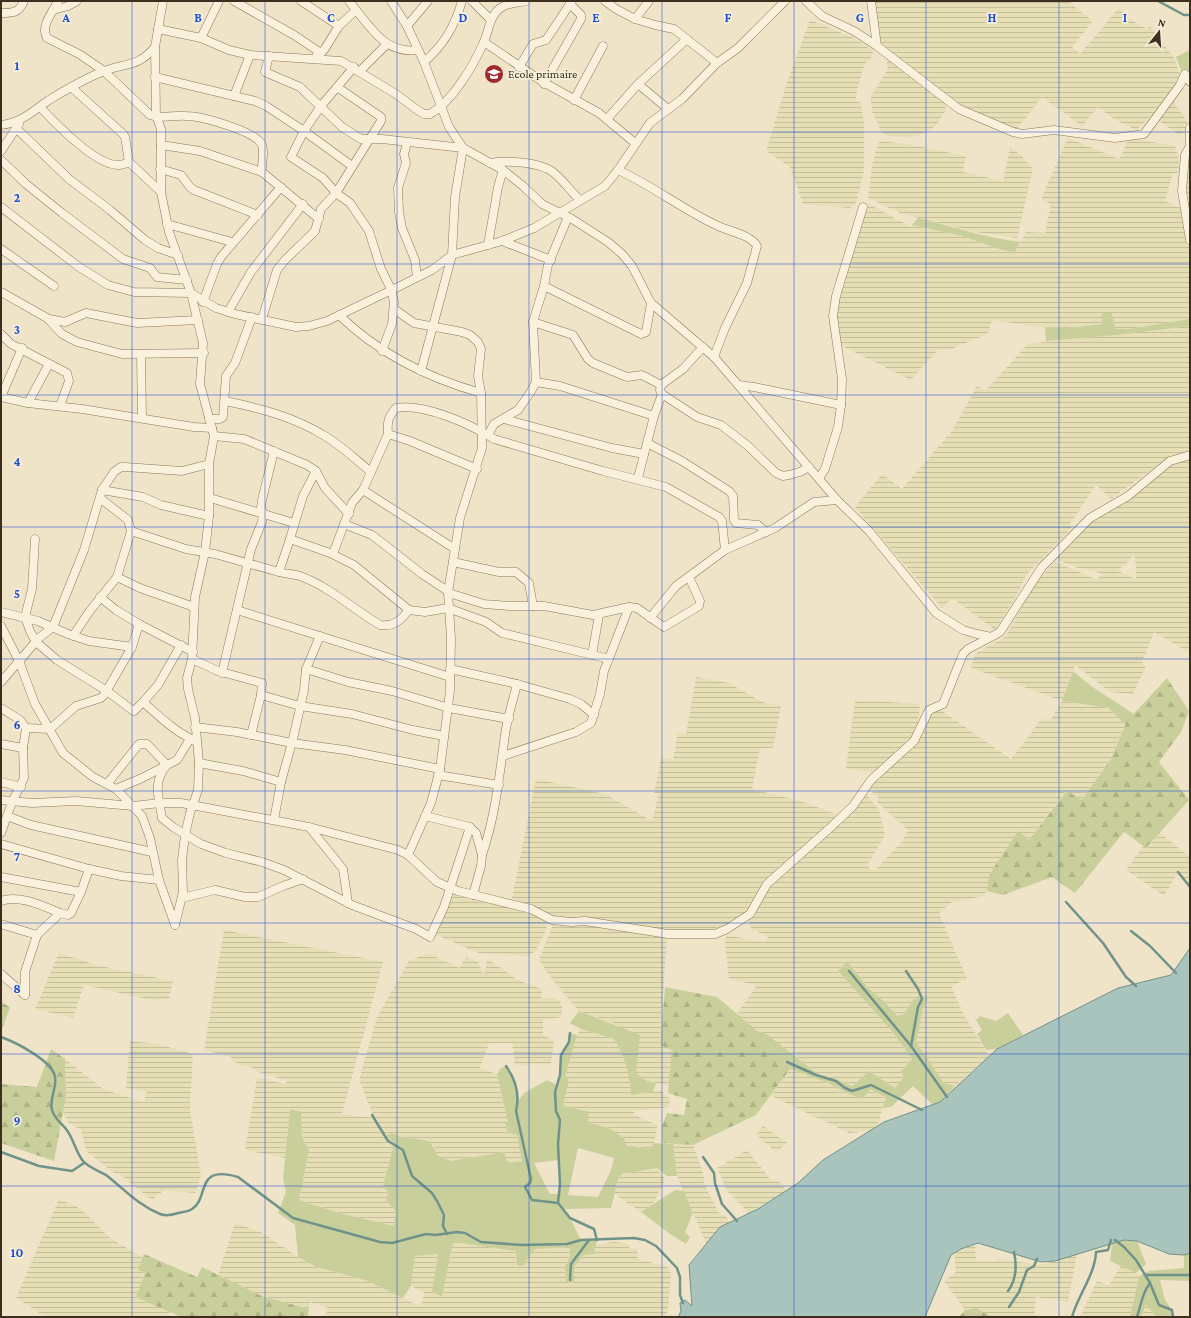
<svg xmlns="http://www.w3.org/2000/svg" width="1191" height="1318" font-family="'Crimson Pro',serif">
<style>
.farmland{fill:url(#farmland-rules);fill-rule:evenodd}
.green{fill:#c9cf9b;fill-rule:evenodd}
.forest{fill:url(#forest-firs)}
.water{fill:#a9c4bc;stroke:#6f938a}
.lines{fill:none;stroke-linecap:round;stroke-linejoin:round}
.stream{stroke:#6f938a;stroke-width:2.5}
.street-casing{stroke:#8d765c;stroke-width:9}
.street{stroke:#faf1dc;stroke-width:8}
.grid{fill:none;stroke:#1d4ed8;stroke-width:1;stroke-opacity:0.55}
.labels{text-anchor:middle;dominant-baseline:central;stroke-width:3.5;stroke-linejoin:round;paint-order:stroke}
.poi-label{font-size:12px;fill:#3d2e20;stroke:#f7eed8;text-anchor:start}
.grid-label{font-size:13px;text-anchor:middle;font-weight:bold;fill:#1d4ed8;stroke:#f7eed8;stroke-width:3.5;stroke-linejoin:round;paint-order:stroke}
</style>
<defs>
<pattern id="farmland-rules" width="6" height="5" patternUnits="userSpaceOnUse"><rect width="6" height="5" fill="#e6deb5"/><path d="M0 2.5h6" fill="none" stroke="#c6bf9b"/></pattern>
<pattern id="forest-firs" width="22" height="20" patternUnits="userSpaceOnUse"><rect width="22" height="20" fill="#c9cf9b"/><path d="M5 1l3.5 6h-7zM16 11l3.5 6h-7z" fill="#aeb285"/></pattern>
</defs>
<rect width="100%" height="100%" fill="#f0e4c8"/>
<g class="farmland">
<path d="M871,1H1071V4L1093,21L1072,47L1080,54L1117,10L1120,9L1128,18L1147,29L1150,26L1174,58L1182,79L1170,96L1188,123L1186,131L1179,135L1158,120L1157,111L1136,130L1114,119L1098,107L1082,126L1042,97L1016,130L987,116L956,105L881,45Z"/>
<path d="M810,20L854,38L873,51L871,59L867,61L862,71L855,100L861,103L864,123V171L856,203L850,208L803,204L790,167L766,151L787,82Z"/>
<path d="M888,60L945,104L946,110L936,126L918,136L912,137L887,136L881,131L872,112L871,97L888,68L886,65Z"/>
<path d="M1068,138L1119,159L1128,141L1135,139L1175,146L1179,160L1178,173H1173L1165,201L1183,209L1190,252V319L1129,329H1116L1103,324L1067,328L1040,327L992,320L988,333L983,336L951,349L938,350L911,380L840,345L836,314L838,298L867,203L911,227L912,225L962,236L1002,250L1015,252L1026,232L1045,233L1051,204L1041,199Z"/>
<path d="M879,141L913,145L966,156L963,172L1003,181L1010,147L1021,155L1033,169L1017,238L976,232L918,218L900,213L868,198L872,165Z"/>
<path d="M1190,143V210L1188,194L1180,192Z"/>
<path d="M1190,326V450L1170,456L1111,499L1096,485L1069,525L1072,528L1026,575L1018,593L995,630L952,598L942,608L855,507L882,474L902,489L952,431L977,386L985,391L1028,344Z"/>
<path d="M1190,455V653L1154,632L1142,663L1146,666L1133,694L1110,692L1075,665L1062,701L1109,708L1125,725L1111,759L1082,800L1066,791L1029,840L1018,832L989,875L987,891L984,896L952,902L939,913L967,979L951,986L964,1015L989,1056L955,1086L944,1083L916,1042L923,1008L928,998L913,1000L904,1014L897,1016L885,1002L869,989L847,961L838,971L891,1030L912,1059L901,1072L904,1077L895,1088L869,1071L852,1086L838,1080L819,1075L768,1035L757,1031L737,1014L757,985L729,979L725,944L726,935L766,942L768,937L751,929L748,916L726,925L708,930L666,931L553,917L512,898L536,779L605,794L652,821L659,794L654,793L661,758L673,760L678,733L686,735L696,677L729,683L762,702L781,706L773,748H760L752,789L801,801L841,816L863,790L879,810L885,835L867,866L874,871L901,843L908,830L877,802L879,798L866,787L877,773L846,768L855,700L920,704L918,727L935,706L1011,759L1042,718L1049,722L1062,701L971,668L975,654L1005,637L1037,581L1055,562L1096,579L1104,574L1075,567L1052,558L1103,509L1170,461ZM1134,554L1136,567V581L1129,575L1117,571L1127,563Z"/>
<path d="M1160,833L1190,857V887L1178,872L1164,896L1126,870L1143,846L1147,848Z"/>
<path d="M454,894L479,902L499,904L534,915L544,920L547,925L546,930L536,950L529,956L479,953L434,934Z"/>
<path d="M554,922L582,924L667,938L660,1044L673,1050L669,1086L647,1081L636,1073L616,1024L579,1011L551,978L539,960Z"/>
<path d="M224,930L383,962L342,1114L374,1118L359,1080L377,1017L409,961L428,953L459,968L466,957L478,962L484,975L487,960L491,961L516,979L542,989L541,998H556L562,1005V1017L543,1020V1034L554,1042L551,1064L515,1065L512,1043H489L480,1068L497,1074L508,1122L505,1124L508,1133L517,1135L523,1161L508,1163L504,1152L451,1161L437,1155L434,1146L422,1138L388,1141L394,1144L383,1186L388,1192L386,1201L396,1211L394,1226L339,1213L299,1200L309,1149L302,1138L301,1112L290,1109L285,1158L245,1150L257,1078L286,1084V1080L261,1073L248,1066L239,1065L230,1057L204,1050Z"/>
<path d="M59,953L100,966L173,981L169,999L152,1000L84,985L73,1018L35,1009Z"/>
<path d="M581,1029L614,1039L622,1053L630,1074L632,1095L661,1090L670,1099L669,1107L634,1111V1115L657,1125L654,1143L650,1149L625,1144L608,1127L588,1123L563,1106L569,1079L565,1078L577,1035Z"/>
<path d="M130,1041L158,1044L193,1054L190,1109L201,1176L195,1193L164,1190L152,1200L118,1173H114L86,1151L81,1130L69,1123L63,1112L66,1097L65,1059L103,1089L144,1102L147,1091L126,1088Z"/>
<path d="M790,1069L828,1083L851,1095L863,1099L870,1089L886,1099L877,1127L870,1131L849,1133L771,1096Z"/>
<path d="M763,1126L787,1143L776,1152L756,1135Z"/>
<path d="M673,1144L693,1145L703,1173L705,1186L719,1213L726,1216L746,1258L717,1268L677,1176Z"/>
<path d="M747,1150L771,1180L780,1182L787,1191L749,1213L727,1191L717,1168Z"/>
<path d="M657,1168L665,1180L653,1204L641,1212L614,1194L618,1179L622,1174Z"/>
<path d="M59,1199L81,1209L110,1238L143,1258L138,1269L145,1272L137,1297L170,1311L167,1317H46L16,1298Z"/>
<path d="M235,1223L263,1233L298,1257L317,1267L365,1280L420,1306L425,1293L411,1286L415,1256L438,1254L432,1291L453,1242L516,1251L517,1265L535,1249L570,1247V1257L565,1266L567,1282L573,1283L574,1267L583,1254H594L595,1245L614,1242L629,1244V1248L637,1249L638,1259L668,1267L671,1274L668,1310L666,1317L477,1316L325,1317L328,1308L310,1302L309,1309L262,1296L218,1275Z"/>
<path d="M975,1244L976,1261H996L999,1259L1040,1265L1077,1254L1068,1302L1036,1297L1034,1317H992L976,1308L965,1310L944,1281L956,1272L954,1253Z"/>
<path d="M1121,1266L1136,1273L1139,1276L1130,1317H1080L1097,1281L1109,1285Z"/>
<path d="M1146,1305L1157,1317H1141Z"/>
</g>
<g class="green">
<path d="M1190,50V71L1182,73L1176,57Z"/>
<path d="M918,218C952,226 985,238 1020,242L1015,252L1002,250L962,236L912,225Z"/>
<path d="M1111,312L1116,329H1129L1190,319V326L1116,335L1046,341L1045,327L1068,328L1103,324L1101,314Z"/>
<path d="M1073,671L1091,686L1134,714L1125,725L1109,708L1062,701Z"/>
<path d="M847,961L869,989L885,1002L897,1016L904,1014L913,1000L927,995L928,998L923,1008L916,1042L944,1083L955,1086L940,1102L933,1105L913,1086L891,1107L883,1108L886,1098L870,1089L863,1099L851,1095L828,1083L790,1069L757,1031L768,1035L819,1075L838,1080L852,1086L869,1071L895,1088L904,1077L901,1072L912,1059L891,1030L838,971Z"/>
<path d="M579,1011L640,1035L636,1073L647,1081L656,1083L653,1092L631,1095C630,1074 625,1057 614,1039L581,1029L570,1023Z"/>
<path d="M1008,1013L1023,1035L997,1049L986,1050L977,1034L982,1030L976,1020L980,1016L996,1021Z"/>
<path d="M570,1033L577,1035L565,1078L569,1079L563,1106L589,1112L588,1123L607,1127L624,1138L626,1145L650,1149L654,1143L673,1144L677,1176H667L657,1168L622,1174L618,1179L611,1208L563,1209L570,1218L581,1240H597L594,1254L583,1255L574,1267V1283L566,1282L565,1266L570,1257V1247L535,1249L523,1266L517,1265L516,1251L453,1242L442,1297L432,1291L438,1254L415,1256L411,1286L403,1298L365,1280L317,1267L298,1257L295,1225L278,1213L286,1192L283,1178L290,1109L301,1112L302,1138L309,1149L299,1200L339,1213L394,1226L396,1211L386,1201L388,1192L383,1186L394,1144L386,1136L392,1133C397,1135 402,1138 407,1138C423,1140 431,1137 437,1155L451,1161L504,1152L508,1163L522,1161L517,1135L508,1133L505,1124L508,1122L497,1074L501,1068L506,1066C514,1077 517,1088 519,1100L524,1093L547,1080L557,1085C560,1075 559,1066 561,1056C563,1047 569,1045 570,1033ZM578,1148L614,1158L611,1170L598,1197L568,1195ZM559,1160L560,1184L559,1194H550L534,1163Z"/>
<path d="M675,1190L684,1191L693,1213L685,1232L690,1237L686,1244L670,1234L641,1212Z"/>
<path d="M1124,1240L1137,1241L1146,1264L1136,1273L1110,1261L1112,1243Z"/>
<path d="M1190,1253V1281L1160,1280L1165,1300L1172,1310L1173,1317H1157L1146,1305L1141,1317H1130L1139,1276L1149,1271L1184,1268V1255Z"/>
</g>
<g class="forest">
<path d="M1167,678L1189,711L1181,732L1159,762L1189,800L1146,848L1124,832L1075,893L1052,877L1003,895L987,891L989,875L1018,831L1029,840L1067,791L1082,800L1111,759L1127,721Z"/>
<path d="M665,987L717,997L757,1031L790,1069L756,1115L693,1145L662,1143V1126L667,1113L684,1115L687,1099L668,1093L672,1050L660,1045Z"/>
<path d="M1,1002L10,1007L1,1032Z"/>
<path d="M51,1049L65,1059L66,1097L54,1161L1,1143V1084L37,1087Z"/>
<path d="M144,1254L197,1277L202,1267L262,1296L309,1309L308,1317H181L136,1297L145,1273L138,1270Z"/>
<path d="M976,1308L992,1317H959L965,1310Z"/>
</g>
<path class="water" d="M1190,948V1253L1184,1255L1169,1254L1137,1241L1124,1240L1055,1261L1041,1262L978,1243L961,1249L951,1255L925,1317H678L681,1311L680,1303L685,1300L692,1306L689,1265L720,1227L758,1209L798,1183L823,1160L884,1122L940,1102L997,1049L1118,988L1171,975Z"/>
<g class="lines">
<g class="stream">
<path d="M1158,1L1184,15H1190"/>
<path d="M1178,872L1190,887"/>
<path d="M1066,902L1103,943L1126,977L1136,986"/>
<path d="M1131,931L1150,946L1176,973"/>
<path d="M849,971L911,1046L947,1097"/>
<path d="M906,971L918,989L922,999L918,1007L911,1046"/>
<path d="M570,1033L569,1042L561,1055L560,1075L555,1092L556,1111L560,1120L558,1144L560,1184L558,1203L570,1218L594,1229L597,1240"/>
<path d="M1,1037C15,1042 53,1061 55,1077C57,1088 49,1099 52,1110C54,1118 61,1123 66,1129C74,1139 75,1151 83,1161C88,1167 99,1171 106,1175C124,1189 138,1205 160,1214C165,1216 172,1215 178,1213C182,1212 188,1212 192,1209C210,1198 194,1164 238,1177L293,1218L380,1242L392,1243L426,1234L435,1235L457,1232L465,1233L481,1242L522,1245L567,1244L581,1240L634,1238L645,1240L656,1246L677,1268L680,1277V1295L683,1303"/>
<path d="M787,1062L816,1075L836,1081L845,1088L852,1091L871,1085L922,1110"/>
<path d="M506,1066C516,1080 520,1094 516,1111L531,1179L530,1183L525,1187L532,1200L558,1203"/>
<path d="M372,1115L388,1141L403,1150L412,1176L432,1193L437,1201L444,1215L443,1226L447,1234"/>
<path d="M1,1152L39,1166L72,1171L84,1163"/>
<path d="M703,1157L714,1173L715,1183L722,1204L737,1221"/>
<path d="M1115,1240L1124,1247L1136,1260L1150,1283L1159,1305L1172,1310L1173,1317"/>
<path d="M1145,1275H1190"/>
<path d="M570,1280L571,1264L589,1240"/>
<path d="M1008,1291C1017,1279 1017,1266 1014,1252"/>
<path d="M1009,1307L1019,1292L1027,1270L1034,1266L1037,1259"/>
<path d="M1072,1317C1078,1295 1095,1275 1096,1252L1108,1250L1111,1240"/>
<path d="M1137,1317C1141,1305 1142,1293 1150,1283"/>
</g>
<defs>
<g id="street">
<path d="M58,1C53,12 40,26 47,38L79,54L104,71L150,115C161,119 174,115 186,116C201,116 256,131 262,145C265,154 261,164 262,172"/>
<path d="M163,1L155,47L156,115L161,129V192L169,232L191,293L203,343L200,384L214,436L209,464V516L205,552L195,597L192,659L187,678L188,689L195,718L199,763L198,790L190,813L185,835L182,860L183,892L175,925"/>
<path d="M234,1L294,35L321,53"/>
<path d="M301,1L339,26L356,10C373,31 387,54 418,50"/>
<path d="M349,1L356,10"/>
<path d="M391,1L407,26L424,62L449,127L463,148L455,197L452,255L421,371"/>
<path d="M472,1L491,20"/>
<path d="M605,1L616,9L635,19"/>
<path d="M649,1L635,19L655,25L674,29L717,63"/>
<path d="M806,1L822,16L854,31L877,46"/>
<path d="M871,1L877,46L959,109L1013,132L1022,134L1054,130L1115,138L1144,134L1180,85L1185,74L1190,82"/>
<path d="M53,10L68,6L77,1"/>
<path d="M1,13C13,13 19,13 24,1"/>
<path d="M407,26L428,1"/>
<path d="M158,29L201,38L229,50L250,55L341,61L396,94L416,109L424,114H430C453,101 473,66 484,42C489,30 490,14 502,7C508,3 518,3 526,1"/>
<path d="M201,38L219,1"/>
<path d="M484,42L543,82L599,113L635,143"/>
<path d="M317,55L324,50L339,26"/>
<path d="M269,56L265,72L300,87L342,127L361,139H382L463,148L503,170L523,186L542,204L572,219L608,242L622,254L632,266L651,303L714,357L837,500L869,531L936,613L963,630L977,634L991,637L1000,632L1042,567L1090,518L1128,496L1170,461L1190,455"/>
<path d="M424,62C444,45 455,26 462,1"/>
<path d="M354,67L321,106L304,131L291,157L323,178L336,193L350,203L369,231L381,269L391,289L394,302L392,324L382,351"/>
<path d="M519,67L533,44L546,40L572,1"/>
<path d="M360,71L387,44"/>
<path d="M155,77L234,96L250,55"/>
<path d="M544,84L581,19V15L570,4"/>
<path d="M638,84L687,39"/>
<path d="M71,87L123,134L125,137L129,162L161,192"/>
<path d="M234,96L255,101L266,106L304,131L352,166"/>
<path d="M574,100L603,46"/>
<path d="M40,107C55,123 97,167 120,165C123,165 126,163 129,162"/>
<path d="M607,119L638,84L668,109"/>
<path d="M1,125C21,123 33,111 49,100C67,89 84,79 104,71C127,62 137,68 155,47"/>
<path d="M1190,128V146L1185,155L1182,191L1190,240"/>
<path d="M17,129L69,179L110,210L145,240L158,248L178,255"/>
<path d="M407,143L404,154L406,163L398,188L399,212L402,228L415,260L417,277"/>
<path d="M161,145L200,151L262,172L319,219"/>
<path d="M1,151L19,124"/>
<path d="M1,160L26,184L62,213L123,259L150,268L157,277L187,280"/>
<path d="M490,163C506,160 542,162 554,173C564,181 571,192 580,200"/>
<path d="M160,169L181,175L190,187L194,190L258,215"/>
<path d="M618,170C653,186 682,209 716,225C727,231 750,234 757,246L747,283L725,328L714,357"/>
<path d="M1,207L79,267L108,285L134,292L191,293L216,308L235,314L296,327L309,326L327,321L400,286L432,270L452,255L502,241L534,228L605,186L618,170L650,123L682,99L717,63L738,48L785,1"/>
<path d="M167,224L232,242"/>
<path d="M502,241L551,260"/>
<path d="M488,245L498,187L503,170"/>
<path d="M1,249L54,286"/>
<path d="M544,286L548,265L568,217"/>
<path d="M1,292L47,318L62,334L77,342L122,354L204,353"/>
<path d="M203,302L217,264L221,257L281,187"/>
<path d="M394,309L414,323L462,332L470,335L478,342L481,349L478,376L481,393"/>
<path d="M228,312L251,272L303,204"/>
<path d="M339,315C379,354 428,378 481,393L482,448L460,518L448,592L451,638L450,691L440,769L431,803L408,855"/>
<path d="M49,319L65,322L86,313L137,323L198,320"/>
<path d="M262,319L277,270L285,260L315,231L321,209L336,193L381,121V117L337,87"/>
<path d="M533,322L573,335L588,359L593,363L627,377L642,375L661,385"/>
<path d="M1,334L11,344L67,373L69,381L60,406"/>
<path d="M703,347L683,369L661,385L660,390L662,394L697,417L721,425L748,446L776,473L783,476L789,475L800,472L809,467"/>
<path d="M141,354L142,418"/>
<path d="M536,382L560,386L654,416L662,394"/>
<path d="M739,385L754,387L841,405"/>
<path d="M1,397L28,403L82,409L194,427L212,428"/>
<path d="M1,397L22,348"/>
<path d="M225,401C260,408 294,417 325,436C342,446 356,460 371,472"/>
<path d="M28,403L49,364"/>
<path d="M209,419H220L223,417L226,376L235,363L252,317"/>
<path d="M504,419L612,448L644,454"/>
<path d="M488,435L494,424L518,410L530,393L536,382L533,322L544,286L641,334L646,332L651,303"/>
<path d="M214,436L244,439L307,465L316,471L325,488L349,514"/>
<path d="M647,443L682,461L729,491L733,496L734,520L736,523L758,525L766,532"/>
<path d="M477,469L410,441L388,434C387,422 388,417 396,408C424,403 470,424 494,439L603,471L666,487L719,517L722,521L725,550"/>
<path d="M638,478L654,416"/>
<path d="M819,478L825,469L838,427L841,405L842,379L833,316L836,296L863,207"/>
<path d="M102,490L143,497L161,505L209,516"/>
<path d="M363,490L455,549"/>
<path d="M100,498L128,520L131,531L186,549L215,554L279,572L290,539L330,553L354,565L409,610L425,612L448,608L486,622L502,633L609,659"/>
<path d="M210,498L294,523"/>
<path d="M344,524L372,535L422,574L452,594L484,604L510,606H544L593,615L629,607L637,608L664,627L699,606L700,601L689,577"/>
<path d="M35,539L32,589L25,617L30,631L36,642L57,660L107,691L132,710L134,711L143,702C159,716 176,733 196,741"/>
<path d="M290,539L303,496L316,471"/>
<path d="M333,554L352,503L363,490L388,434"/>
<path d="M453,562L499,572H516L529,583L533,606"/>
<path d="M279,572C286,574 294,574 300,576C330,587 353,609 380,625C394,627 401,620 409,610"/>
<path d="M117,577L140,588L194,607"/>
<path d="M100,597L116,610L139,624"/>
<path d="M237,610L450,677"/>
<path d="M1,612L38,621L68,634L89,641L132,647L139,624L193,652"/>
<path d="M650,618L676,586L725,550L775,528L814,502L837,500"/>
<path d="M1,626L19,661L35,704L63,753L93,777L116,789L142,816L150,838L159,880L175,925"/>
<path d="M73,636L89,612L117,577L131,531"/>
<path d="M592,655L599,615"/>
<path d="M192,659L218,671L262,683L261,695L251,735"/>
<path d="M306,669L348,682L392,691L449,708L509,719"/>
<path d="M450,669L517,684L570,699L581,704L594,715"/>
<path d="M222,673L251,549L262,522L263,513L261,508L262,500L274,451"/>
<path d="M1,682L39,638L53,627L84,550L102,490L114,472L121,467H125L182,471L209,464"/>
<path d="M261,695L300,706L352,714L413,730L444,736"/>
<path d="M143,702L158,685L181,645"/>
<path d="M1,708L20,720L26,728L23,748L24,778L12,802L1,833"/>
<path d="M195,727L237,732L292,743L345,750L440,769"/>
<path d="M26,728L50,729L76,706L101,698L104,695L132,647"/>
<path d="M1,744L23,748"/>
<path d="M503,756L576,732L591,723L600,694L604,671L629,607"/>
<path d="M199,763L243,771L281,782"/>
<path d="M438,775L499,785"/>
<path d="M1,782L21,787"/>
<path d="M107,784L139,744H147L167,765C152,782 159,798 162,818L173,827L201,844L226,853L262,862L284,870L352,905L416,929L430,937L444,907L470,827L425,816"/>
<path d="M116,789L142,778L177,760L190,739"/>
<path d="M1,800L32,803L76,801L133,806L160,803H181L309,827L398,850L408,855L437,882L458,891L531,909L552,920L571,922L585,921L668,934H715L727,929L750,914L767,884L831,827L853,806L871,780L914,741L929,710L943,704L963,654L968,649L991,637"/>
<path d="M7,816L31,825L152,852"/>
<path d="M274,820L281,782L293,739L304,690L306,669L320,636"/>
<path d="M309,827L343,869L348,903"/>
<path d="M470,827L476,833L482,855L481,866L473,895"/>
<path d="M1,844L89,869"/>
<path d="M482,855C496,814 499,777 505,735C507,718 513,701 517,684"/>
<path d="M1,877L81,892"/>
<path d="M182,898L215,890L245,897H258L283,886L303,879"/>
<path d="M1,901C18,894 43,906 60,913"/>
<path d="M1,924L37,935"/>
<path d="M1,974L25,995"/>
<path d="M25,995V972L37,935L60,913L68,915L71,913L81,892L89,869L121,876L159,880"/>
</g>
</defs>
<use href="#street" class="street-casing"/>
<use href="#street" class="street"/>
</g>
<path class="grid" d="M132,1V1317M265,1V1317M397,1V1317M529,1V1317M662,1V1317M794,1V1317M926,1V1317M1059,1V1317M1,132H1190M1,264H1190M1,395H1190M1,527H1190M1,659H1190M1,791H1190M1,923H1190M1,1054H1190M1,1186H1190"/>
<defs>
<symbol id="school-disc" viewBox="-11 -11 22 22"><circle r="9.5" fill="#9e2a2b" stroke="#f7eed8"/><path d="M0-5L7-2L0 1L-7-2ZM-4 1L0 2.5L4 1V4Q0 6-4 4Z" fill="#fff"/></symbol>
</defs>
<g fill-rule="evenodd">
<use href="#school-disc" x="483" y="63" width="22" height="22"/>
</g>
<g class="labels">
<g class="poi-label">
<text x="508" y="74">Ecole primaire</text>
</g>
</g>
<g class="grid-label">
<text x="66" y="22">A</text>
<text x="198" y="22">B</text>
<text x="331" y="22">C</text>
<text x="463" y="22">D</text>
<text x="596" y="22">E</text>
<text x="728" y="22">F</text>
<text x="860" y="22">G</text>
<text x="992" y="22">H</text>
<text x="1125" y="22">I</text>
<text x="17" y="70">1</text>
<text x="17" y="202">2</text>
<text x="17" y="334">3</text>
<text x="17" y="466">4</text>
<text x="17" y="598">5</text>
<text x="17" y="729">6</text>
<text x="17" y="861">7</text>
<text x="17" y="993">8</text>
<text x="17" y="1125">9</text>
<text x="17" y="1257">10</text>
</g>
<rect width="1191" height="1318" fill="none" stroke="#3d2e20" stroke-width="4"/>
<g transform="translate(1159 32) rotate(17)" stroke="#f7eed8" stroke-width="3" paint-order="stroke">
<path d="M0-3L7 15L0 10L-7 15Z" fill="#3d2e20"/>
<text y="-6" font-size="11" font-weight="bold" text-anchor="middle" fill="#3d2e20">N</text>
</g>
</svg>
